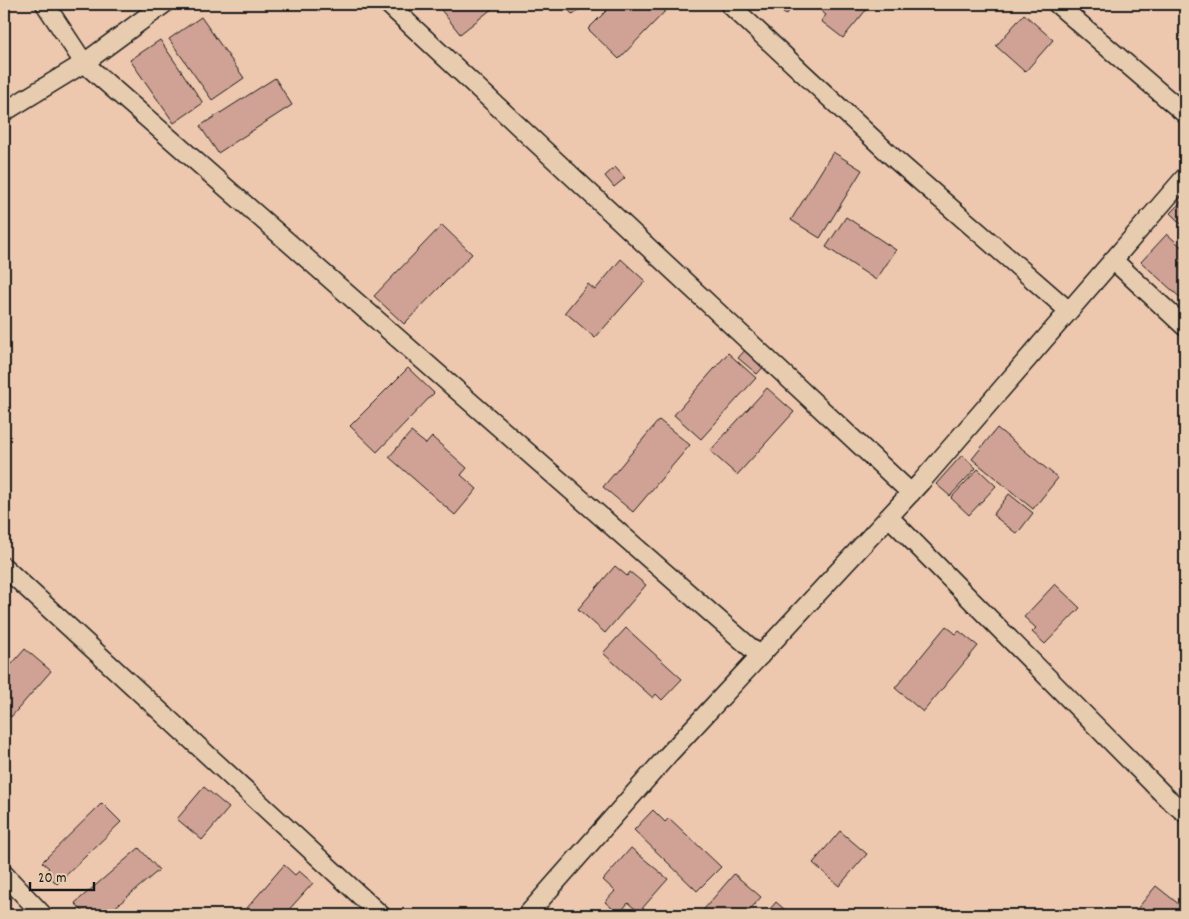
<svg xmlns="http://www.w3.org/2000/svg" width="1189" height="919" font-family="Dekko,sans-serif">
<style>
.building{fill:#d0a295;stroke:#1c1c1c}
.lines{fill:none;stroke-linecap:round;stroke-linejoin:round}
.street-casing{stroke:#1c1c1c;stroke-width:21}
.street{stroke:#e8ccaf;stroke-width:18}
</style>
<rect width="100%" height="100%" fill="#edc8af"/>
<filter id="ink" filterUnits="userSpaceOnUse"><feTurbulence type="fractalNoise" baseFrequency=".02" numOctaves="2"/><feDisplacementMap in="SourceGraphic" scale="10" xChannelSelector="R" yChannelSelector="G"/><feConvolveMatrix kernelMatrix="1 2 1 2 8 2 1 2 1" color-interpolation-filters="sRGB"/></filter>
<g filter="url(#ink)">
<g class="building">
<path d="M441,4H498L460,34L438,6Z"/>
<path d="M563,4H586L573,15Z"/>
<path d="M613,4H672L619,59L588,29Z"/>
<path d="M772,4H795L786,15Z"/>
<path d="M827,4H871L843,38L821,21L826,15L821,11Z"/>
<path d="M1024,14L1053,40L1025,72L996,46Z"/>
<path d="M201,17L244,78L212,100L169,39Z"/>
<path d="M160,40L203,103L174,123L130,60Z"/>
<path d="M275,78L292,105L218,153L200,126Z"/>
<path d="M833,152L862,170L820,238L791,220Z"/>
<path d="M615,167L625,178L614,187L605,176Z"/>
<path d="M1185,198V228L1170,213Z"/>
<path d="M846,217L896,250L876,280L826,247Z"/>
<path d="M442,225L472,254L404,324L374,296Z"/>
<path d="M1167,234L1185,250V302L1141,262Z"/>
<path d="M621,259L645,281L595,338L565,312L588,284L595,290Z"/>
<path d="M747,348L766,364L757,374L738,358Z"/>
<path d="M728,353L756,378L701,439L674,415Z"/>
<path d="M408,368L434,393L377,452L350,426Z"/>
<path d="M767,388L794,412L737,475L710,451Z"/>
<path d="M659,420L690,445L633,512L603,487Z"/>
<path d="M997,428L1058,478L1033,509L972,459Z"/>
<path d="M411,432L426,444L432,437L467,468L461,475L477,489L455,515L389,457Z"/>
<path d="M962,455L976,468L950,496L936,484Z"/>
<path d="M978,469L996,486L969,515L951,498Z"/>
<path d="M1009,494L1033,513L1017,534L993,515Z"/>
<path d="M615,566L627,576L630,572L646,585L605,633L578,609Z"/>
<path d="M1055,584L1080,608L1045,644L1032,632L1036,628L1024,617Z"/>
<path d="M946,626L956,634L959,631L978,646L923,712L895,688Z"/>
<path d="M626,628L682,679L662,700L656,694L653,698L603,653Z"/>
<path d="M25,649L51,671L11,717L4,710V673Z"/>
<path d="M204,787L229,808L202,840L177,819Z"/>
<path d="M102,803L121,822L57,884L45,872L49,868L42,862Z"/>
<path d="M653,810L665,822L669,818L721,867L697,891L634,830Z"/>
<path d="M840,831L867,854L839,886L813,863Z"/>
<path d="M139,848L159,870L106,915H86L75,903Z"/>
<path d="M631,848L668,879L639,912L628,903L619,914L605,902L615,891L603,880Z"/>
<path d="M284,865L295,875L299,871L313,883L284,915H241Z"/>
<path d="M734,874L761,897L745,915H699Z"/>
<path d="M1156,886L1185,909V915L1133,914Z"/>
<path d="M776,902L791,915H765Z"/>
</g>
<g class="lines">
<defs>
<g id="street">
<path d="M45,4L84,63L760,656"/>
<path d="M388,4L911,493"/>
<path d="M729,4L897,161L1069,311"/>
<path d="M1057,4L1185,114"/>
<path d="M4,112L84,63L164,4"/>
<path d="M1113,260L1185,327"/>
<path d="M889,517L1167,798L1185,813"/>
<path d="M4,567L381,915"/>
<path d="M4,874L43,915"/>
<path d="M527,915L667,756L921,482L1185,177"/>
</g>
</defs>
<use href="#street" class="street-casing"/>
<use href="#street" class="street"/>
</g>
</g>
<rect width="1189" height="919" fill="none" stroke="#e8ccaf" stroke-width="20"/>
<rect x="10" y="10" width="1169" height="899" fill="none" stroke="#1c1c1c" stroke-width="2" filter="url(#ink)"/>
<path d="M30 882v8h64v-8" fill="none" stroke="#1c1c1c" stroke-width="2.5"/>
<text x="38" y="882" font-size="15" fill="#1c1c1c" stroke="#e8ccaf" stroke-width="4" paint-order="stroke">20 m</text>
</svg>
